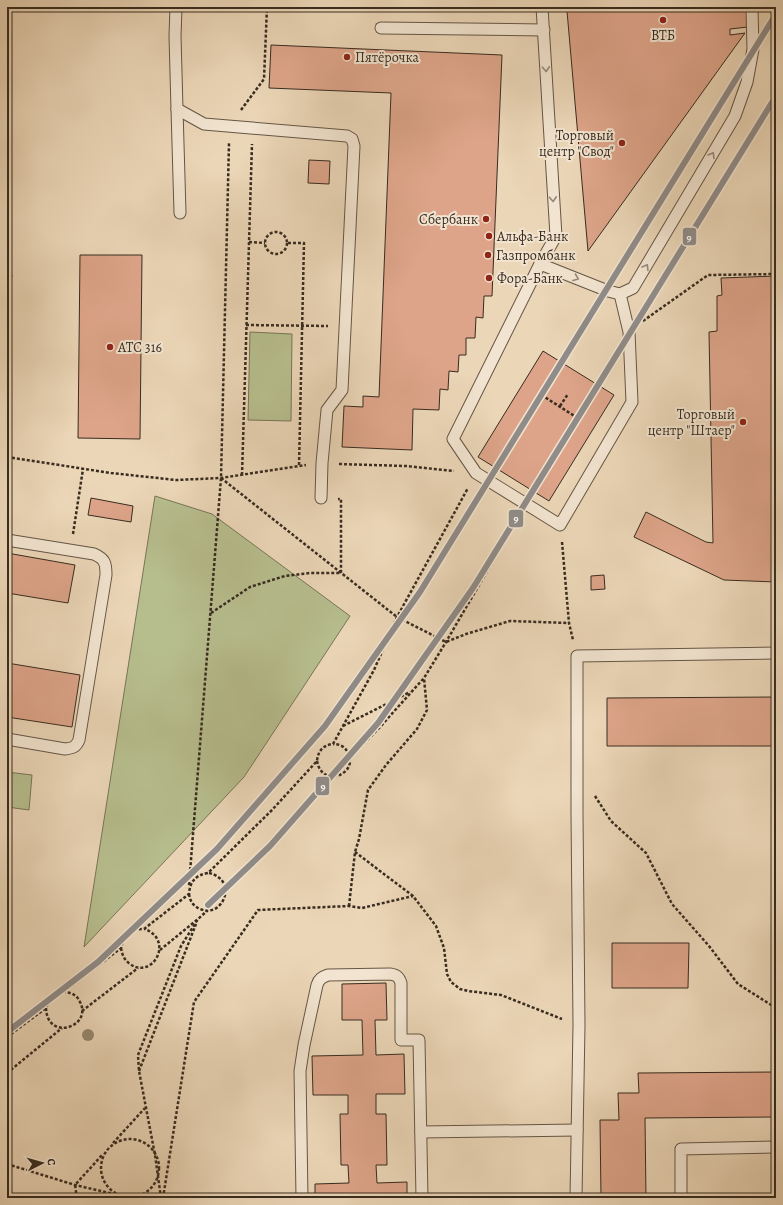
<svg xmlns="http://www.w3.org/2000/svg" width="783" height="1205" font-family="Alegreya,serif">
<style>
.green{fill:#b7be8e;stroke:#787557}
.building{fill:#dda489;stroke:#382c20}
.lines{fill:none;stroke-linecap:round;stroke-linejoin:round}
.service-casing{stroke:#655646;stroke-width:13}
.path{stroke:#382c20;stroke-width:2.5;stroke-dasharray:3 2;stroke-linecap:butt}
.service{stroke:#f2e4d0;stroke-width:11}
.metro-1-casing{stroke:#f2e4d0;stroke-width:9}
.metro-1{stroke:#908c89;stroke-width:6}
.tree{fill:#968870}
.oneway{stroke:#958878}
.poi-dot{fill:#8f2418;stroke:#f2e4d0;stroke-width:1.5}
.labels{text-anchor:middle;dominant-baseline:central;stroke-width:4;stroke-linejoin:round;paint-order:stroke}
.poi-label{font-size:14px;fill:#382c20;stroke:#f2e4d0;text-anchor:start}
.line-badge{stroke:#f2e4d0;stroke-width:1.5}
.badge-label{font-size:11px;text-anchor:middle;font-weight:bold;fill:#fff}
</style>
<rect width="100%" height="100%" fill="#ebd6b7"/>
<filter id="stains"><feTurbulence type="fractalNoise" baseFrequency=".005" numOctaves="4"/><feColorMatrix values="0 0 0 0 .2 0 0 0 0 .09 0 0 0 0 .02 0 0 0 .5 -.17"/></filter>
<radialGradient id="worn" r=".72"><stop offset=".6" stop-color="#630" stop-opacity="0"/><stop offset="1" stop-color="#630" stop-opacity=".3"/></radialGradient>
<g class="green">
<path d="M250,332L292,334L291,421L248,420Z"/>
<path d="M155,496L212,514L350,616L244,777L84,947Z"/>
<path d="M7,772L32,775L29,810L7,807Z"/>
</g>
<g class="building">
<path d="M607,7H746L748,27L730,29V35L745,33L588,251L567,11Z"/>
<path d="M271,45L502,55L492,296H484L483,318L476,317L475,338H466V355H459L458,372L449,371L448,390L440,389L439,410L413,409L412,450L342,447L344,406L363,407V396L379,397L391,93L269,88Z"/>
<path d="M309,160L330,161L329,184L308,183Z"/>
<path d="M80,255H142L140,439L78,438Z"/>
<path d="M7,257H8L12,277L7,278Z"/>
<path d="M776,276V582L724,580L634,537L646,512L706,542L713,543L709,332L717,331V296L722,295L721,278Z"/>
<path d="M543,351L614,395L549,501L478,457Z"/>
<path d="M91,498L133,506L131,522L88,515Z"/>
<path d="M7,553L75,565L68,603L7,593Z"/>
<path d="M604,575L605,589L591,590V576Z"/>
<path d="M7,663L80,675L72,727L7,717Z"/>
<path d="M776,697V746H607V698Z"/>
<path d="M612,943H689L688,988H612Z"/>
<path d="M386,983L387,1020H375L376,1055L404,1054L405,1094H376V1114H386L387,1165H376L377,1183L407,1182V1198H315V1184L349,1183L348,1165H341L340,1114H348V1095H313L312,1056L363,1055L362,1020H342V984Z"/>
<path d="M776,1072V1117L645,1118L646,1198H601L600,1120H619L618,1093H639L638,1073Z"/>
</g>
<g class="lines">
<defs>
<g id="service">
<path d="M176,7L175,36L177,109L204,124L347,136L352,139L354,146L342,390L327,410L322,463L321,498"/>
<path d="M542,7L556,236L540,264L453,439L476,473L560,525L632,402L629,332L620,294"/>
<path d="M381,28L544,30"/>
<path d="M177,109L180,213"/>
<path d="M540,264L608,291L620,294L633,288L735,116L747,82L753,49L752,7"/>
<path d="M7,540L94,554C105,559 106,563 106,575L79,740C76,747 73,748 65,749L7,739"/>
<path d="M421,1132L577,1130"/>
<path d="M302,1198L300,1071L304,1045L317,985C319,979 322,977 328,975L390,974C397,975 399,977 401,983V1040H419L422,1198"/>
<path d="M576,1198L579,1025L577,813V656L776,653"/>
<path d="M681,1198V1149L776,1147"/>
</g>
</defs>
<use href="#service" class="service-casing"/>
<g class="path">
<path d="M241,110L264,79L267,7"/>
<circle cx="276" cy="243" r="11"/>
<path d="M249,242L265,243"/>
<path d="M288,243H304L299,466"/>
<path d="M599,305L543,396L576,417L612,358"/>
<path d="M643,321L708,275L776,274"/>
<path d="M246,325L328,326"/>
<path d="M560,406L568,394"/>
<path d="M7,457L111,473L176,480L221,478L306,465"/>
<path d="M339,464L406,466L454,471"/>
<path d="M242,475L252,144"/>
<path d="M221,478L397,617L446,642L466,634L510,621L569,623"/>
<path d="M73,534L83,469"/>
<path d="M562,542L569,623L573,640"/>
<path d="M211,613L250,587L285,576L310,573H341V499H338"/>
<path d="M343,726L410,692"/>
<path d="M350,758L380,727L424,678L446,642L518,518"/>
<path d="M317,761C322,789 359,774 348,753C345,746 339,744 333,744"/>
<path d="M595,796L611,821L646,853L672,904L709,946L738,984L776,1008"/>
<path d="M355,852L413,896L436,926L444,948L447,974L451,982L460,989L468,991L501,995L562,1019"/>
<path d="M189,885L221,478L229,143"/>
<path d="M226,890L332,777"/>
<path d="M189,894C190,901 193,906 200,909C223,919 239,880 209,873"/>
<path d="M349,906L355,852L359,839L368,790L386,765L417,729L427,710L424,678"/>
<path d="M121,948C122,954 124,960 130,964C152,980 175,941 145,929"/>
<path d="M160,950L198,919L207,911"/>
<path d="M46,1008C47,1042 93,1027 80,1002C77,995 72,993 65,992"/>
<path d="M82,1011L138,968"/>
<path d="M7,1037L46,1008L50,998L54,994L65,991L121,948C124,934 131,929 144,929L189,894C190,881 196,875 208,873L272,810L317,761C318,751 323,745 333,744L374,670L397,617L468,488"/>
<path d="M139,1071L196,924"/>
<path d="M7,1073L62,1028"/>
<circle cx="130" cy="1168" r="29"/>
<path d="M113,1143L145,1108"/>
<path d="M7,1164L75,1185L114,1194"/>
<path d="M77,1198L75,1185L103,1154"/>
<path d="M161,1198L155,1155L139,1071L138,1055L181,946L198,919"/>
<path d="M163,1198L194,1002L258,910L349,906L362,908L413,896"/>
</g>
<use href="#service" class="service"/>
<defs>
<g id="metro-1">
<path d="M208,905L270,846L378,723L473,588L776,96"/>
<path d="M7,1032L98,962L217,849L325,726L420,592L776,14"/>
</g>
</defs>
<use href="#metro-1" class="metro-1-casing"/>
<use href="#metro-1" class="metro-1"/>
</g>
<circle class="tree" cx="88" cy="1035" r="6"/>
<defs><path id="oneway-chevron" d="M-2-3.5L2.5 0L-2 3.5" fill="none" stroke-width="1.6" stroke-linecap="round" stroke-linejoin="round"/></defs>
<g class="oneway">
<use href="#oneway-chevron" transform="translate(546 69) rotate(87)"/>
<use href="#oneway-chevron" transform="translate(712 155) rotate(-59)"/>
<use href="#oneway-chevron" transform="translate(553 199) rotate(87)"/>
<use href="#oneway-chevron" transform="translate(646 267) rotate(-59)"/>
<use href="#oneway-chevron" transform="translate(576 278) rotate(21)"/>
</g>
<g class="poi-dot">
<circle cx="663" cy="20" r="4"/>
<circle cx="347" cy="57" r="4"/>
<circle cx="622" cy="143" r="4"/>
<circle cx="486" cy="219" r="4"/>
<circle cx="489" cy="236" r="4"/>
<circle cx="488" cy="255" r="4"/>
<circle cx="489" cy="278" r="4"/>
<circle cx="110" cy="347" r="4"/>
<circle cx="743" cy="422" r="4"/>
</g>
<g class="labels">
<g class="poi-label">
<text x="663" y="35" text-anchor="middle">ВТБ</text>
<text x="355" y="57">Пятёрочка</text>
<text x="614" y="135" text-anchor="end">Торговый<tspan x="614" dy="16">центр "Свод"</tspan></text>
<text x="478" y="219" text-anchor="end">Сбербанк</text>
<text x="497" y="236">Альфа-Банк</text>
<text x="496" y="255">Газпромбанк</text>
<text x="497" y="278">Фора-Банк</text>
<text x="118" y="347">АТС 316</text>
<text x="735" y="414" text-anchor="end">Торговый<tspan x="735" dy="16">центр "Штаер"</tspan></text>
</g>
</g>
<g class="line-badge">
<rect x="682" y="227" width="15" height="19" rx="4" fill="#908c89"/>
<rect x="508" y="509" width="16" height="19" rx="4" fill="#908c89"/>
<rect x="315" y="776" width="15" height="20" rx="4" fill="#908c89"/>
</g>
<g class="badge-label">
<text x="689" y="241">9</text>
<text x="516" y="522">9</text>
<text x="323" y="790">9</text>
</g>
<rect width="783" height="1205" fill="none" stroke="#ebd6b7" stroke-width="24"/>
<rect x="8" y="8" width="767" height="1189" fill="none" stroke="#382c20" stroke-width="2"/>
<rect x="12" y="12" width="759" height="1181" fill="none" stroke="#382c20"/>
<g transform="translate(42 1163) rotate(84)" stroke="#f2e4d0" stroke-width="3" paint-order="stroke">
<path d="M0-3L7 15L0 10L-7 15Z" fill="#382c20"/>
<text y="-6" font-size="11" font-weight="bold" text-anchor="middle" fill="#382c20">С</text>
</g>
<rect width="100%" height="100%" filter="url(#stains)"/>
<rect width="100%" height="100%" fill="url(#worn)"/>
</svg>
